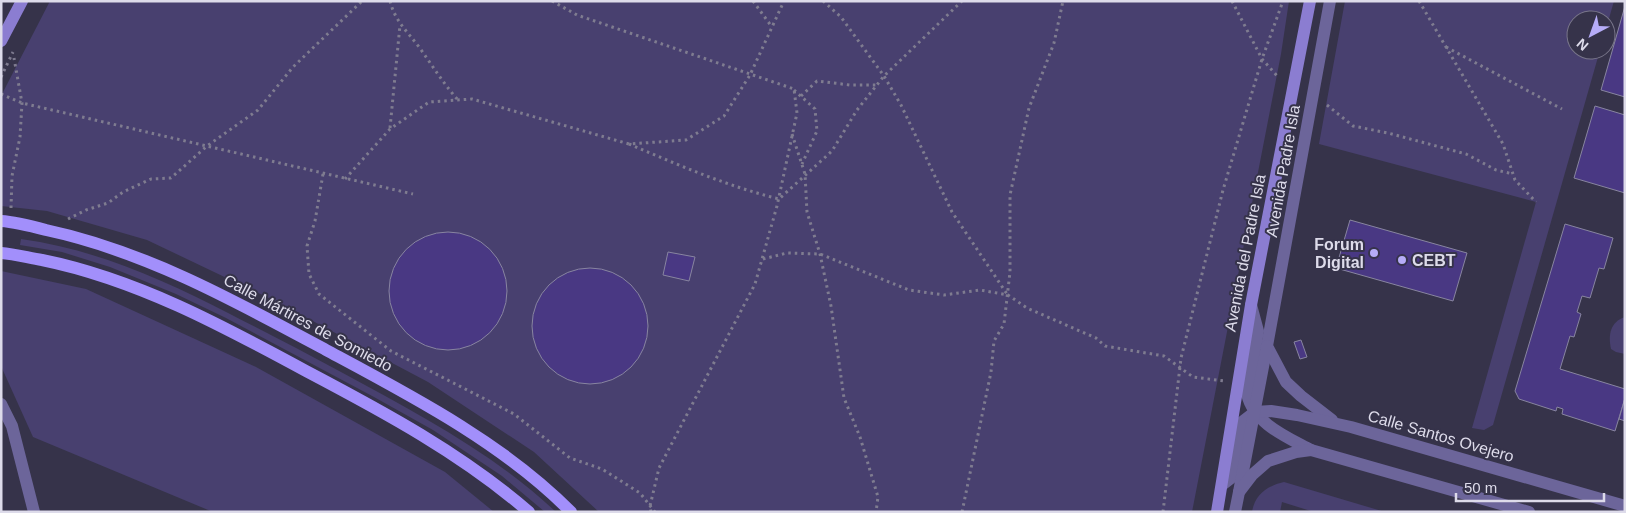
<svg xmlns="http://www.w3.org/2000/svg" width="1626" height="513" font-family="Helvetica,sans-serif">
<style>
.green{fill:#48406f}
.building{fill:#493883;stroke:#8885a0}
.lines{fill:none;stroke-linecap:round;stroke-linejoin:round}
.path{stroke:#7f7c90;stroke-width:3;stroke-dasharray:2.5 4;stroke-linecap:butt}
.street{stroke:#6c659a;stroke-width:12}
.secondary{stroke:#8b7dd1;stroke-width:12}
.primary{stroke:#a28ffb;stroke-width:12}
.poi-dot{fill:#b6acf8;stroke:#36334a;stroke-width:2}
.labels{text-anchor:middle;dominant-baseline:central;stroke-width:4;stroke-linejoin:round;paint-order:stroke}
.street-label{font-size:16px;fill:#dddbea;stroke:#36334a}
.poi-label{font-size:16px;font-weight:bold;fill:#dddbea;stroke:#36334a;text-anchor:end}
</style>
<rect width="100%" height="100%" fill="#36334a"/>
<g class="green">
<path d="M50,1H1289L1281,54L1192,512H599L534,452L428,382L275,301L147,240L47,211L1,206V96Z"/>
<path d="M1345,1H1614L1606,29V20H1576V50H1600L1493,425L1484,430L1472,428L1536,202L1319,144Z"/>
<path d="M21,239C95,249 164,280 230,314C267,333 304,352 341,372C416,413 492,452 556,512H545L502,476L433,430L374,397L226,318L176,294L110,267L62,252L20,245Z"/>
<path d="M1,271L86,289L256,367L445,472L494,512H213L33,437L1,366Z"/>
<path d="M1625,317V354L1616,352L1611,349C1608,335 1610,322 1625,317Z"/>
<path d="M1284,482L1385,512H1314L1282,502L1280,512H1252C1255,494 1267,486 1284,482Z"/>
</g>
<g class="building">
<path d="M1625,6V97L1601,90Z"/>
<path d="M1595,106L1625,115V193L1574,178Z"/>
<path d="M1350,220L1467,253L1453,301L1336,268Z"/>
<path d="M1565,224L1613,238L1604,269L1599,268L1590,298L1582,296L1577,312L1581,314L1574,337L1570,336L1560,369L1625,389V398L1615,431L1562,414L1563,409L1557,407L1556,411L1519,399L1515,391Z"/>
<circle cx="448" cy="291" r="59"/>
<path d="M668,252L695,257L689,281L663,275Z"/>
<circle cx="590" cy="326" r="58"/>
<path d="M1301,340L1307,357L1300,359L1294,342Z"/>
<path d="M1625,398V421L1619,419Z"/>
</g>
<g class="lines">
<g class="path">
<path d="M390,1C395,21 407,31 419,47C432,65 443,83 458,100"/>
<path d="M552,1L577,15L794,89L797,113L777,206L755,284L659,468L650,506L651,512"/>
<path d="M753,1L772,27"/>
<path d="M823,1L841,17L884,76L901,105L952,212L1007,294"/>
<path d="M1232,1L1262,59L1279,78"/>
<path d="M1419,1L1503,144L1515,180L1536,202"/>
<path d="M1446,47L1562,109"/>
<path d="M1,77L13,52"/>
<path d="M794,90L815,109L817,131L802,164"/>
<path d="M1,94L22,103L413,194"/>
<path d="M801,96L817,81L850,85H877"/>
<path d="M1327,105L1353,126L1388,133L1466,154L1496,170L1513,174"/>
<path d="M390,128L400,25"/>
<path d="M792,134L805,174L807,212L820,254L831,306L844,398L860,437L878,497L876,512"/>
<path d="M629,144C678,165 727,186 779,199L832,151L857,110L884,76L962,1"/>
<path d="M323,174L315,221L307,246L309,274L319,294L391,351L514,414L570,458L602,469L640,493L655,512"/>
<path d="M345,179L390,129L429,102L472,99L629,144L686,140L724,116L750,75L784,1"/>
<path d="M11,208L12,176L20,137L22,103L14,58"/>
<path d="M68,219L86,210L108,203L123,192L151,179L171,178L207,146L258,110L293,67L362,1"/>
<path d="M763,259L787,253L820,254L909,290L944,295L980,290L1008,295L1027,308L1096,338L1105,346L1164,356L1193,377L1224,381"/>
<path d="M962,512L991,372L994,341L1004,324L1010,272V195L1029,108L1054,43L1063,1"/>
<path d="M1163,512L1181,358L1223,190L1262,59L1283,1"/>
</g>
<g class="street">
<path d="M1330,1L1267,346L1286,382L1301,396L1332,420"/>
<path d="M1251,305L1258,331L1247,394C1254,424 1287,437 1311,450L1529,512"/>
<path d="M1,404L12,426L34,512"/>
<path d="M1222,485L1231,478L1242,422L1255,412L1271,411L1297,415L1351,427L1625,506"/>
<path d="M1239,492L1267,346"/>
<path d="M1235,512L1239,492L1252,475L1268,461L1296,452L1311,450"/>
</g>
<g class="secondary">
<path d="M1,41L22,1"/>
<path d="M1217,512L1251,305L1310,1"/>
</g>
<g class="primary">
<path d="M1,221C16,222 31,226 46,230C145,251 237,302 326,350C410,395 503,443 571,512"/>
<path d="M1,253C15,254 29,258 42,260C136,279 223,326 306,371C384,412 462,454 529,512"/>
</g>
</g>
<g class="poi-dot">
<circle cx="1374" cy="253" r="5"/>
<circle cx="1402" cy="260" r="5"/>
</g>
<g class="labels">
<g class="street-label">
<text transform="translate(1283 171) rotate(-80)">Avenida Padre Isla</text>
<text transform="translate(1245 253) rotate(-79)">Avenida del Padre Isla</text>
<text transform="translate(308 323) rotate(28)">Calle Mártires de Somiedo</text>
<text transform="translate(1441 436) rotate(16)">Calle Santos Ovejero</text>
</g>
<g class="poi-label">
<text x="1364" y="244">Forum<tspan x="1364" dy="18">Digital</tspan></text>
<text x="1412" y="260" text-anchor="start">CEBT</text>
</g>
</g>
<rect width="1626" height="513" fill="none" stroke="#dddbea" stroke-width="5"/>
<g transform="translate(1591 35) rotate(221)"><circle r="24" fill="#36334a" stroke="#79768a"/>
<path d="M0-4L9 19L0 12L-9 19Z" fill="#b6acf8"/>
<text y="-8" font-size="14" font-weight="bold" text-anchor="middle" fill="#dddbea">N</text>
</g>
<path d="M1456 493v8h148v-8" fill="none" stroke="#dddbea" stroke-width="2.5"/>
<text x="1464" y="493" font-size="15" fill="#dddbea" stroke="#36334a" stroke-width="4" paint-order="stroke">50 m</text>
</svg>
